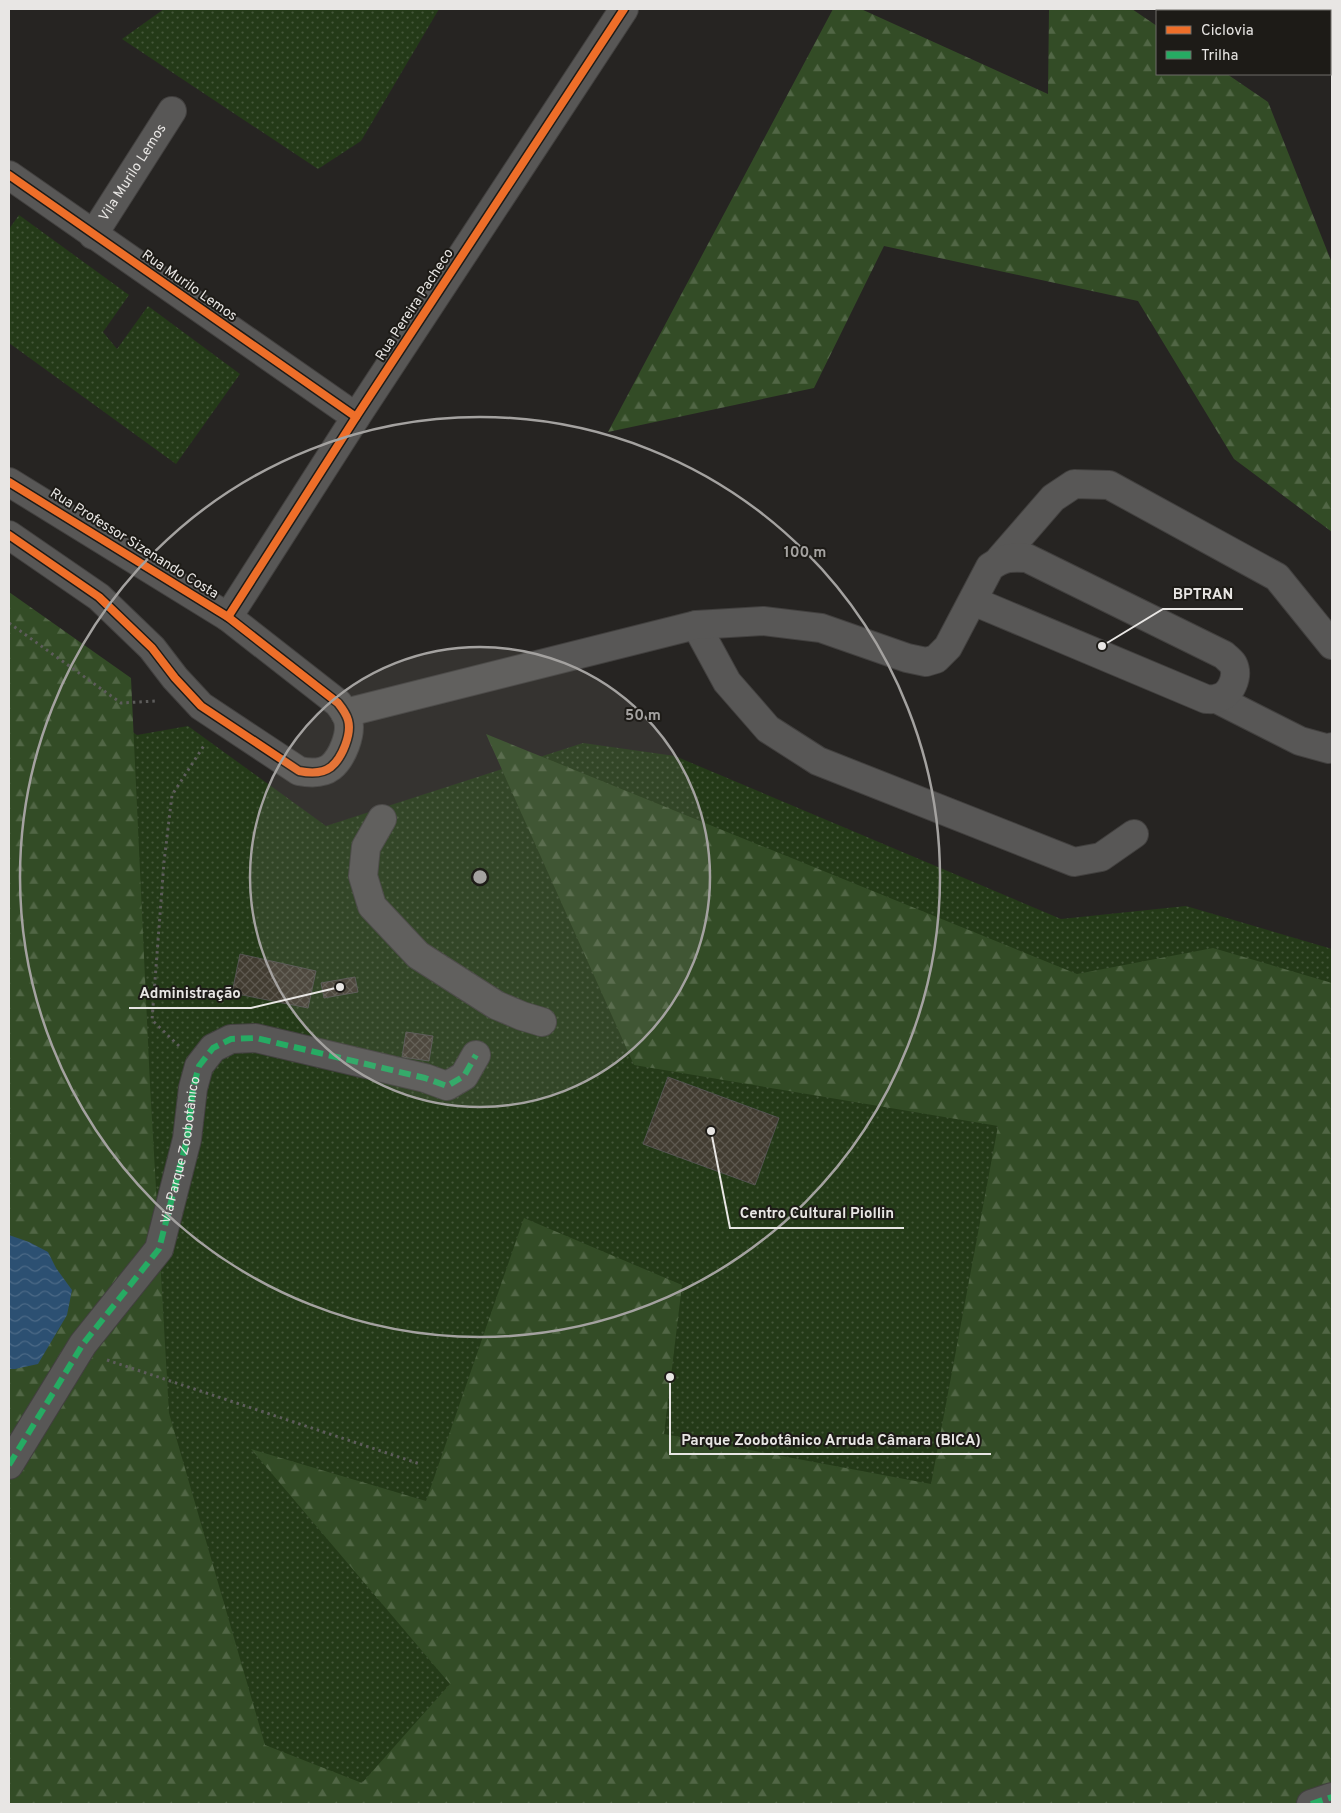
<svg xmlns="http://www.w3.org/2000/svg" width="1341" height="1813" font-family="Overpass,sans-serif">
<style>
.grass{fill:url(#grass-dots)}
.forest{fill:url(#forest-firs)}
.water{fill:url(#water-waves)}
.building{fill:url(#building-cross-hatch);stroke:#555452}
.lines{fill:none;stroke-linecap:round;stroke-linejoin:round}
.minor-casing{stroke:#42403f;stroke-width:30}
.path{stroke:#5d5c5b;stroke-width:3;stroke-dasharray:2.5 4;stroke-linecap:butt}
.minor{stroke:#585756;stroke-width:28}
.quiet{stroke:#26ab63;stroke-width:6;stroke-dasharray:12 6;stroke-linecap:butt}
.cycleway-casing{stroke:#1d1b17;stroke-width:11}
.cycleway{stroke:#ee6e29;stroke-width:8}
.ring{fill:none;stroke:#a4a2a0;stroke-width:2.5}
.labels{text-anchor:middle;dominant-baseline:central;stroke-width:4;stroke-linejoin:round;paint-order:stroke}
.street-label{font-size:14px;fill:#e8e6e4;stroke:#1d1b17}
.centre{fill:#a4a2a0;stroke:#1d1b17;stroke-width:2.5}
.ring-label{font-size:15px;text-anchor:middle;font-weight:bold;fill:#a4a2a0;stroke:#1d1b17;stroke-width:4;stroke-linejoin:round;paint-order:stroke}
.leader{fill:none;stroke:#e8e6e4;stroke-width:2}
.callout-dot{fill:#e8e6e4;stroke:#1d1b17;stroke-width:2}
.callout-label{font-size:15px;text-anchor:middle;font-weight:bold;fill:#e8e6e4;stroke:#1d1b17;stroke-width:4;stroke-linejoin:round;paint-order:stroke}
</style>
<defs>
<pattern id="grass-dots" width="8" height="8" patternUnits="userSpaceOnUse" patternTransform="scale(1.25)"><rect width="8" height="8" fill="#243a18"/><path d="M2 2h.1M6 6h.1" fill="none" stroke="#445639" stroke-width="1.8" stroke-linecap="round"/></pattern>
<pattern id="forest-firs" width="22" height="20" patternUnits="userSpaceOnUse" patternTransform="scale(1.25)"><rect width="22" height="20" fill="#334c26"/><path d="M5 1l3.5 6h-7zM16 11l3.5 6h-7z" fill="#516645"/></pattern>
<pattern id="water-waves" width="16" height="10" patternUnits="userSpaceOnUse" patternTransform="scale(1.25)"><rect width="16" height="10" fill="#2c5072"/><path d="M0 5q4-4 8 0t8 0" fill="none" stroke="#4b6986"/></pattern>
<pattern id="building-cross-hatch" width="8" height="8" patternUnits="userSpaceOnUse" patternTransform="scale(1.25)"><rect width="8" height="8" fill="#423c31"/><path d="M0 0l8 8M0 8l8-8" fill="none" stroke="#5d584f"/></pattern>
</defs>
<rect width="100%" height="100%" fill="#262422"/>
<g class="grass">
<path d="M164,9H439L361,141L318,169L122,39Z"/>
<path d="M19,215L129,295L103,332L117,349L148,306L240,374L176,464L9,343V229Z"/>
<path d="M9,649L137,735L188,726L326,826L583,743L675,756L1061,919L1186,906L1332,949V1804H9Z"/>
</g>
<g class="forest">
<path d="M833,9H861L1048,94L1049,9H1132L1157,26V74H1227L1268,102L1332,263V532L1234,459L1138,301L884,246L814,388L608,432Z"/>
<path d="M9,592L131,678L150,1085L169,1413L265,1745L362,1783L450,1684L251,1449L426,1501L524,1218L682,1285L664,1434L931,1484L998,1126L634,1065L486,734L1077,974L1213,948L1332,983V1804H9Z"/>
</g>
<path class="water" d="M9,1235L29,1242L48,1252L56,1268L72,1290L67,1315L38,1364L15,1369H9Z"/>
<g class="building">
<path d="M240,954L316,971L308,1008L232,993Z"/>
<path d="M355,977L358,992L324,998L321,983Z"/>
<path d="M406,1032L433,1036L429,1061L402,1057Z"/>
<path d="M668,1077L779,1118L755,1185L643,1144Z"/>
</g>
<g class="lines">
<defs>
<g id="minor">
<path d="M9,175L356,417"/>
<path id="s1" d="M93,235L172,111"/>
<path d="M9,482L228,617L338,703C342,708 346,713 348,720C352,734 342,758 331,767C322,774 309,773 299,771L201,706L175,678L152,648L99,597L9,535"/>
<path d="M1000,559L1053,498L1074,484L1109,485L1277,577L1332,645"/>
<path d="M228,617L356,417L624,9"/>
<path d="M696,625L727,682L768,729L818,761L1074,862L1101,857L1134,834"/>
<path d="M1217,699L1300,741L1329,749L1332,747"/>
<path d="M345,713L696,625L763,621L821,628L907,658L926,662L936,659L948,647L990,567C1004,557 1011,557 1027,558L1224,655C1227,658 1231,661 1233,664C1239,676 1231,695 1218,698C1214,700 1209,699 1206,699L973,601"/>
<path d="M382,819L366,847L363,876L372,906L418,955L496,1005L522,1016L542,1022"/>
<path d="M9,1465L83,1344L159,1249L187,1139L193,1088L199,1066L213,1048L231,1039L256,1038L425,1078L447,1086L464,1076L476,1055"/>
<path d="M1311,1804L1332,1797"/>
</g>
</defs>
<use href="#minor" class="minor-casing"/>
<g class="path">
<path d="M9,623L121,703L155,701"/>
<path d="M179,1046L152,1020L164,862L172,795L205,744"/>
<path d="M107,1360L420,1464"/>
</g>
<use href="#minor" class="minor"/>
<g class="quiet">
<path id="s2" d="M9,1465L83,1344L159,1249L187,1139L193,1088L199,1066L213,1048L231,1039L256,1038L425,1078L447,1086L464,1076L476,1055"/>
<path d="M1311,1804L1332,1797"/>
</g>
<defs>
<g id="cycleway">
<path d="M9,175L356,417"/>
<path d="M9,482L228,617L338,703C342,708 346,713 348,720C352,734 342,758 331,767C322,774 309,773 299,771L201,706L175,678L152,648L99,597L9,535"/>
<path d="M228,617L356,417L624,9"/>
</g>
</defs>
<use href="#cycleway" class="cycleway-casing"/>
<use href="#cycleway" class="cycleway"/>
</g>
<circle cx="480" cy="877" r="230" fill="#a4a2a0" fill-opacity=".12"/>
<g class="ring">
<circle cx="480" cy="877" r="230"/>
<circle cx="480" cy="877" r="460"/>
</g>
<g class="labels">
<g class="street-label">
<text stroke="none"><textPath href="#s1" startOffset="74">Vila Murilo Lemos</textPath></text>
<text transform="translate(189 286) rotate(35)">Rua Murilo Lemos</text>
<text transform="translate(415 305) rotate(-57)">Rua Pereira Pacheco</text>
<text transform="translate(134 544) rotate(32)">Rua Professor Sizenando Costa</text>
<text stroke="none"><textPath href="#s2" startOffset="365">Via Parque Zoobotânico</textPath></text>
</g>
</g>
<circle cx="480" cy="877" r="8" class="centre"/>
<g class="ring-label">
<text x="805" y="557">100 m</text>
<text x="643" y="720">50 m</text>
</g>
<path class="leader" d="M1102 646L1163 609H1243M340 987L251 1008H129M711 1131L730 1228H904M670 1377L670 1454H991"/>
<g class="callout-dot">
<circle cx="1102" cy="646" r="5"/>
<circle cx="340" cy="987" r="5"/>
<circle cx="711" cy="1131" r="5"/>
<circle cx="670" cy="1377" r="5"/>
</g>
<g class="callout-label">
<text x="1203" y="599">BPTRAN</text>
<text x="190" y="998">Administração</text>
<text x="817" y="1218">Centro Cultural Piollin</text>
<text x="831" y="1445">Parque Zoobotânico Arruda Câmara (BICA)</text>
</g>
<rect width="1341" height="1813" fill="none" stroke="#e8e6e4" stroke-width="20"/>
<rect x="1156" y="10" width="175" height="65" fill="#1d1b17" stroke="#6e6c69"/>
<rect x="1166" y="26" width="25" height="8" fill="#ee6e29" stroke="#6e6c69"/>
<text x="1201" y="35" font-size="15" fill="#e8e6e4">Ciclovia</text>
<rect x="1166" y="51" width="25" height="8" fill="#26ab63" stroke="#6e6c69"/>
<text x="1201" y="60" font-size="15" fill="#e8e6e4">Trilha</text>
</svg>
